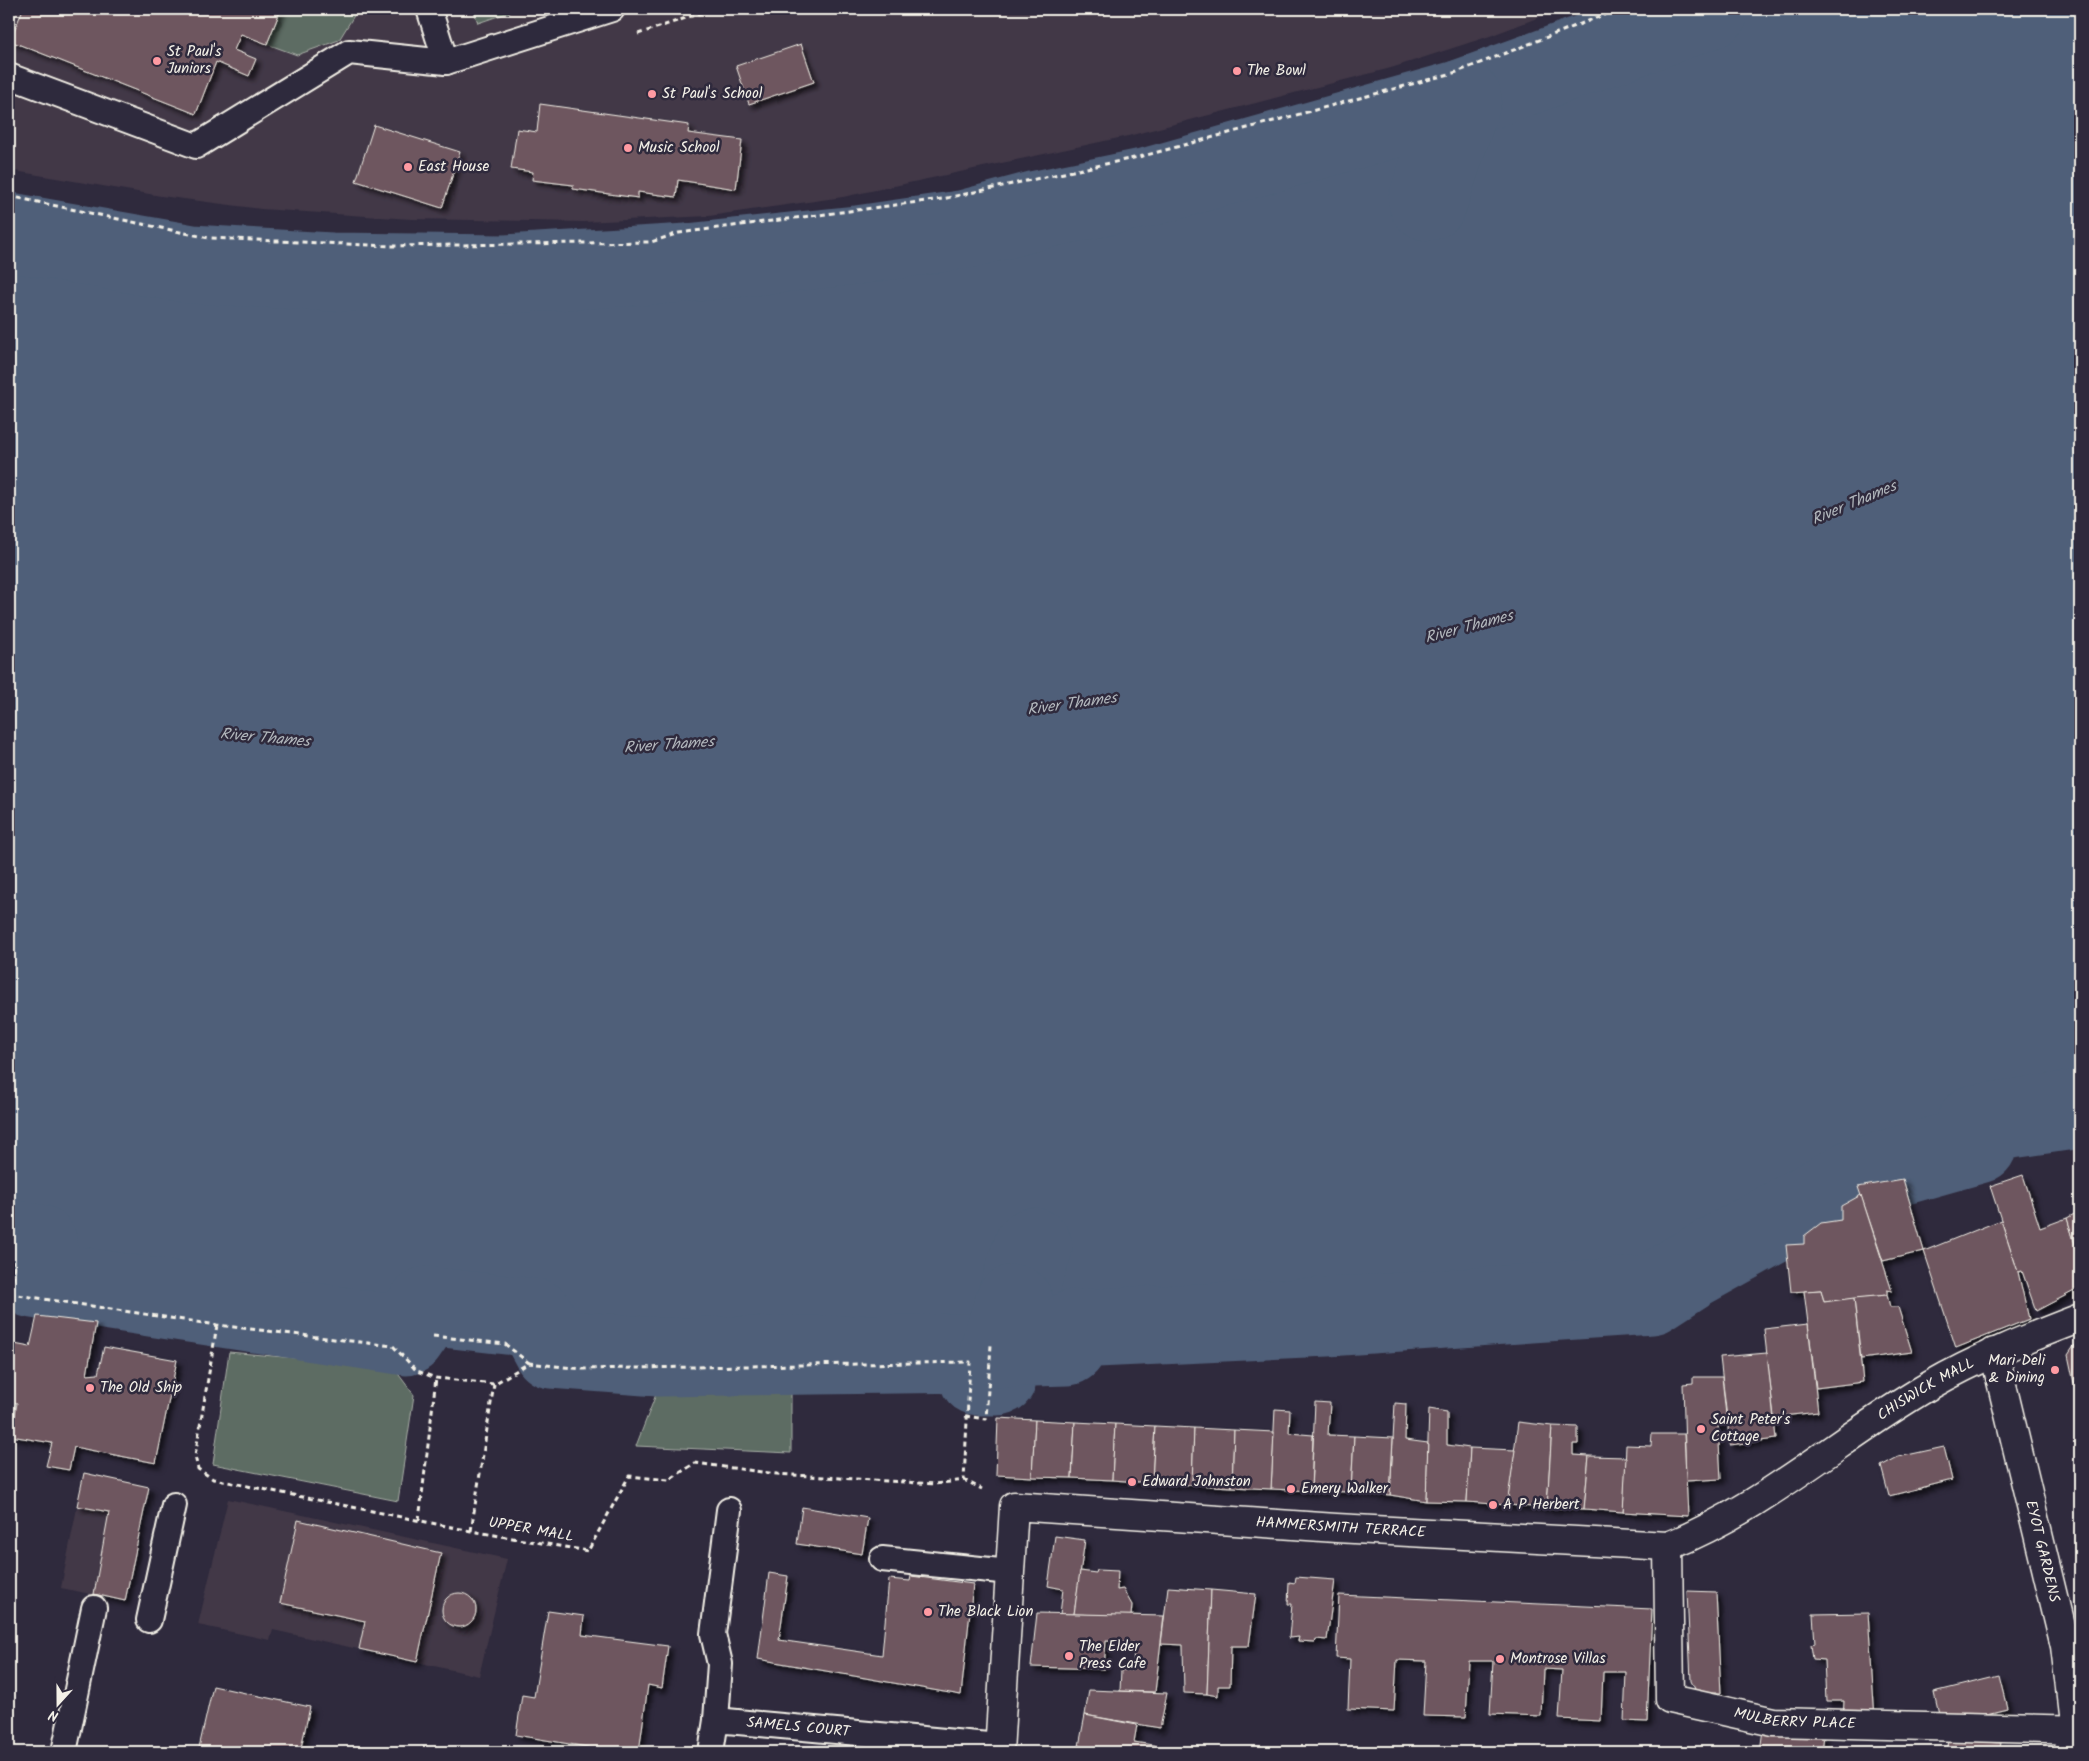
<svg xmlns="http://www.w3.org/2000/svg" width="2089" height="1761" font-family="Kalam,sans-serif">
<style>
.built{fill:#423847}
.green{fill:#5d6c63;stroke:#a8aea6}
.water{fill:#4f5f79;stroke:#9199a5}
.lines{fill:none;stroke-linecap:round;stroke-linejoin:round}
.shore{stroke:#b2b7bc;stroke-width:1}
.river{stroke:#4f5f79;stroke-width:79}
.building{fill:#6e575f;stroke:#f4f1e8;filter:url(#shadow)}
.lane-casing{stroke:#f4f1e8;stroke-width:28}
.street-casing{stroke:#f4f1e8;stroke-width:31}
.path{stroke:#f4f1e8;stroke-width:3;stroke-dasharray:5 4;stroke-linecap:butt}
.lane{stroke:#2f2a3d;stroke-width:24}
.street{stroke:#2f2a3d;stroke-width:28}
.poi-dot{fill:#ff9aa2;stroke:#2f2a3d;stroke-width:2}
.labels{text-anchor:middle;dominant-baseline:central;stroke-width:5;stroke-linejoin:round;paint-order:stroke}
.poi-label{font-size:15px;fill:#f4f1e8;stroke:#2f2a3d;text-anchor:start}
.street-label{font-size:15px;fill:#f4f1e8;stroke:#2f2a3d}
.water-label{font-size:16px;font-style:italic;fill:#b2b7bc;stroke:#2f2a3d}
</style>
<defs>
<filter id="shadow"><feDropShadow dx="4.5" dy="4.5" stdDeviation="2.5" flood-color="#0009"/></filter>
</defs>
<rect width="100%" height="100%" fill="#2f2a3d"/>
<filter id="ink" filterUnits="userSpaceOnUse"><feTurbulence type="fractalNoise" baseFrequency=".02" numOctaves="2"/><feDisplacementMap in="SourceGraphic" scale="10" xChannelSelector="R" yChannelSelector="G"/><feConvolveMatrix kernelMatrix="1 2 1 2 8 2 1 2 1" color-interpolation-filters="sRGB"/></filter>
<g filter="url(#ink)">
<g class="built">
<path d="M9,9H1561L1490,36L1391,68L1128,136L843,197L709,216L583,222L411,219L261,209L161,196L9,170Z"/>
<path d="M84,1473L149,1487L125,1601L61,1588Z"/>
<path d="M228,1499L507,1559L479,1676L273,1630L270,1640L198,1625Z"/>
</g>
<g class="green">
<path d="M281,9H358L339,40L297,55L267,44Z"/>
<path d="M473,9H519L478,23Z"/>
<path d="M229,1352L393,1367L414,1395L398,1501L213,1464Z"/>
<path d="M665,1371L791,1373V1453L636,1446Z"/>
</g>
<path class="water" d="M1710,9H2080V1109L1976,1124L1978,1144L1854,1179L1688,1271L1651,1295L1327,1317L1075,1329L1067,1346L1000,1348L998,1376H978V1353L659,1357L552,1349L534,1318L427,1306L406,1336L33,1279L38,1244L9,1239V232L191,264L331,272L506,274L688,263L857,245L967,229L1038,210L1149,187L1462,99Z"/>
<g class="lines">
<g class="shore">
<path d="M9,237L190,269L331,277L507,279L688,268L858,250L968,234L1039,215L1151,192L1464,104L1705,16L1708,13L1709,9"/>
<path d="M9,243L189,275L331,284L507,285L689,274L858,257L969,240L1041,221L1153,198L1465,110L1707,22L1713,17L1715,9"/>
<path d="M9,251L188,282L331,291L507,293L689,281L859,264L971,248L1042,228L1155,205L1468,117L1710,28L1719,21L1722,9"/>
<path d="M9,1221C24,1221 53,1222 56,1241C57,1248 55,1255 55,1261L56,1264L396,1316C409,1307 409,1288 429,1287L541,1300L550,1307L565,1331L660,1338L985,1336L999,1329L1054,1327L1063,1315L1074,1311L1326,1298L1645,1276L1679,1255L1846,1163L1956,1131L1960,1116L1970,1107L2080,1091"/>
<path d="M9,1228C20,1229 47,1229 49,1243C50,1250 47,1260 46,1267L48,1270L399,1324L418,1299L428,1295L538,1307L544,1311L560,1338L660,1346L977,1342L987,1345L999,1337L1059,1335L1067,1322L1074,1318L1326,1305L1647,1284L1682,1261L1849,1169L1964,1136L1965,1122L1972,1114L2080,1098"/>
<path d="M9,1235L41,1241L43,1245L39,1273L41,1275L402,1330L423,1303L428,1301L536,1313L556,1344L659,1352L978,1348L984,1353V1370L991,1371L993,1369L995,1348L998,1344L1063,1341L1071,1327L1075,1324L1327,1312L1649,1290L1685,1267L1852,1175L1971,1141V1124L1975,1120L2080,1104"/>
</g>
<g class="river">
<path d="M1460,107L1462,99L1710,9"/>
<path d="M9,232L191,264L331,272L506,274L688,263L857,245L967,229L1038,210L1149,187L1462,99L1428,201"/>
<path d="M9,1239L38,1244L33,1279L406,1336L427,1306L535,1318L552,1349L659,1357L979,1353L978,1376H998L1000,1348L1033,1247"/>
<path d="M1014,1304L1000,1348L1067,1346L1075,1329L1327,1317L1651,1295L1688,1271L1854,1179L1978,1144L1976,1124L2080,1109"/>
</g>
</g>
<g class="building">
<path d="M23,9H281L267,44L241,34L234,50L256,59L249,76L216,62L196,114L10,41Z"/>
<path d="M801,44L814,82L749,104L736,66Z"/>
<path d="M540,104L689,125L688,133L742,140L736,189L678,180L676,197L638,192V198L573,189V185L532,180L533,172L511,169L517,129L537,132Z"/>
<path d="M374,125L460,152L442,208L356,181Z"/>
<path d="M2023,1175L2040,1228L2067,1218L2080,1260V1288L2036,1311L2022,1271L2018,1272L1990,1186Z"/>
<path d="M1903,1179L1924,1251L1883,1261L1858,1187Z"/>
<path d="M1861,1195L1892,1291L1887,1290V1295L1824,1302L1821,1290L1791,1292L1786,1245L1804,1244V1236L1821,1223L1841,1220V1206Z"/>
<path d="M2080,1211V1260L2067,1218Z"/>
<path d="M2001,1220L2018,1272L2029,1319L1956,1348L1924,1251Z"/>
<path d="M1821,1290L1824,1302L1854,1298L1863,1382L1816,1388L1804,1291Z"/>
<path d="M1887,1295L1890,1307H1898L1912,1352L1861,1359L1854,1298Z"/>
<path d="M37,1316L96,1323L87,1375L98,1374L104,1347L177,1360L156,1463L74,1447L69,1470L46,1466L52,1443L11,1436L17,1403L9,1401V1343L30,1347Z"/>
<path d="M1808,1324L1818,1412L1774,1417L1764,1329Z"/>
<path d="M2080,1344V1381L2074,1383L2068,1355L2074,1346Z"/>
<path d="M1767,1353L1776,1439L1730,1445L1720,1357Z"/>
<path d="M1693,1377H1722L1727,1424L1718,1425L1721,1479L1686,1481L1683,1384L1693,1383Z"/>
<path d="M1315,1402L1330,1403L1328,1435L1354,1436L1351,1492L1311,1491Z"/>
<path d="M1395,1403L1406,1404L1405,1440L1428,1443L1426,1501L1390,1495Z"/>
<path d="M1275,1409L1290,1410L1289,1433L1313,1435L1311,1491L1271,1489Z"/>
<path d="M1429,1409L1447,1412V1445L1470,1448L1467,1502L1426,1501Z"/>
<path d="M998,1418L1035,1420L1032,1477L996,1475Z"/>
<path d="M1035,1420L1075,1422L1072,1478L1032,1477Z"/>
<path d="M1075,1422L1115,1424L1112,1480L1072,1478Z"/>
<path d="M1518,1422L1552,1426L1547,1508L1507,1505Z"/>
<path d="M1115,1424L1155,1426L1152,1483L1112,1480Z"/>
<path d="M1155,1426L1194,1428L1192,1485L1152,1483Z"/>
<path d="M1552,1426L1578,1427V1444H1573V1455L1589,1456L1584,1509L1547,1508Z"/>
<path d="M1194,1428L1234,1430L1232,1487L1192,1485Z"/>
<path d="M1234,1430L1274,1432L1271,1489L1232,1487Z"/>
<path d="M1652,1434H1684L1688,1516L1623,1512L1626,1445L1651,1446Z"/>
<path d="M1354,1436L1393,1438L1390,1495L1351,1492Z"/>
<path d="M1944,1447L1952,1480L1889,1496L1881,1466L1898,1457Z"/>
<path d="M1470,1448L1515,1450L1507,1505L1467,1502Z"/>
<path d="M1589,1456L1626,1457L1623,1512L1584,1509Z"/>
<path d="M84,1473L149,1487L125,1601L94,1594L109,1512L77,1506Z"/>
<path d="M802,1507L868,1518L862,1554L797,1544Z"/>
<path d="M298,1520L441,1553L417,1662L359,1649L365,1621L280,1603Z"/>
<path d="M1055,1536L1085,1540L1074,1614H1060L1063,1589L1048,1586Z"/>
<path d="M1097,1570L1118,1571L1117,1590L1123,1589L1132,1605L1131,1616L1074,1614L1080,1571L1096,1573Z"/>
<path d="M769,1573L788,1576L779,1640L882,1655L889,1579L910,1581L911,1576L973,1584L961,1695L758,1659Z"/>
<path d="M1296,1577L1335,1580L1327,1640L1316,1639L1315,1642L1298,1641L1299,1637L1289,1638L1292,1604H1288L1289,1582L1295,1583Z"/>
<path d="M1168,1587L1211,1590L1207,1694L1184,1693L1183,1645L1161,1644Z"/>
<path d="M1211,1590L1256,1594L1249,1646H1231L1230,1686H1218V1696L1207,1694Z"/>
<path d="M1687,1591L1716,1592L1721,1693H1697L1691,1681Z"/>
<circle cx="459" cy="1610" r="17"/>
<path d="M1339,1595L1652,1609L1647,1722L1624,1721L1626,1672H1603L1601,1721L1559,1719L1562,1670L1543,1669L1541,1716L1490,1714L1493,1661H1469L1466,1717L1423,1716L1426,1661L1397,1660L1394,1711L1348,1709L1350,1659L1336,1658Z"/>
<path d="M548,1611L584,1616L582,1635L668,1646L662,1688L648,1685L639,1752H598L599,1749L516,1735L522,1695L534,1697Z"/>
<path d="M1037,1613L1164,1616L1155,1692L1120,1691L1121,1670H1133L1134,1643L1106,1641L1104,1669L1031,1667Z"/>
<path d="M1868,1613L1875,1720H1843L1844,1701H1826L1824,1660L1813,1659L1811,1645L1815,1644L1813,1614Z"/>
<path d="M1999,1676L2007,1708L1966,1718H1940L1934,1692Z"/>
<path d="M213,1686L310,1707L300,1752H198Z"/>
<path d="M1089,1690L1167,1693L1160,1728L1085,1715Z"/>
<path d="M1085,1715L1137,1725L1134,1742L1177,1749V1752H1118L1079,1746Z"/>
<path d="M1763,1731L1824,1736L1822,1752H1760Z"/>
<path d="M1949,1740L2001,1743L1999,1752H1947Z"/>
<path d="M1079,1746L1118,1752H1078Z"/>
</g>
<g class="lines">
<defs>
<g id="lane">
<path d="M429,9L446,62"/>
<path d="M9,76L196,146L349,52L446,62L612,9"/>
<path d="M882,1559L1010,1572"/>
<path d="M149,1620L174,1505"/>
<path d="M716,1720L720,1664L713,1634L729,1510"/>
<path d="M64,1752L94,1608"/>
<path id="s1" d="M711,1752L716,1720L999,1746"/>
</g>
<g id="street">
<path id="s2" d="M1994,1352L2065,1646L2075,1730L2069,1752"/>
<path id="s3" d="M1668,1546L1670,1699L1774,1722L2080,1730"/>
<path id="s4" d="M999,1752L1014,1506L1336,1528L1668,1546C1764,1508 1841,1437 1929,1386C1977,1358 2028,1338 2080,1318"/>
</g>
</defs>
<use href="#lane" class="lane-casing"/>
<use href="#street" class="street-casing"/>
<g class="path">
<path d="M638,34L713,9"/>
<path d="M9,196L209,238L391,246L651,242L679,233L942,199L1143,156L1457,72L1619,9"/>
<path d="M9,1262L15,1263L11,1294L217,1325L393,1346L417,1371L436,1378L494,1384L529,1363L582,1369L970,1362L964,1480"/>
<path d="M217,1325L195,1456L198,1469L213,1479L471,1531L588,1551L629,1476L669,1480L695,1463L777,1474L935,1484L964,1480L982,1489"/>
<path d="M433,1336L505,1344L529,1363"/>
<path d="M965,1416L986,1419L991,1345"/>
<path d="M419,1520L436,1378"/>
<path d="M471,1531L494,1384"/>
</g>
<use href="#lane" class="lane"/>
<use href="#street" class="street"/>
</g>
</g>
<g class="poi-dot">
<circle cx="157" cy="61" r="5"/>
<circle cx="1237" cy="71" r="5"/>
<circle cx="652" cy="94" r="5"/>
<circle cx="628" cy="148" r="5"/>
<circle cx="408" cy="167" r="5"/>
<circle cx="2055" cy="1370" r="5"/>
<circle cx="90" cy="1388" r="5"/>
<circle cx="1701" cy="1429" r="5"/>
<circle cx="1132" cy="1482" r="5"/>
<circle cx="1291" cy="1489" r="5"/>
<circle cx="1493" cy="1505" r="5"/>
<circle cx="928" cy="1612" r="5"/>
<circle cx="1069" cy="1656" r="5"/>
<circle cx="1500" cy="1659" r="5"/>
</g>
<g class="labels">
<g class="poi-label">
<text x="167" y="52">St Paul's<tspan x="167" dy="17">Juniors</tspan></text>
<text x="1247" y="71">The Bowl</text>
<text x="662" y="94">St Paul's School</text>
<text x="638" y="148">Music School</text>
<text x="418" y="167">East House</text>
<text x="2045" y="1361" text-anchor="end">Mari Deli<tspan x="2045" dy="17">&amp; Dining</tspan></text>
<text x="100" y="1388">The Old Ship</text>
<text x="1711" y="1420">Saint Peter's<tspan x="1711" dy="17">Cottage</tspan></text>
<text x="1142" y="1482">Edward Johnston</text>
<text x="1301" y="1489">Emery Walker</text>
<text x="1503" y="1505">A P Herbert</text>
<text x="938" y="1612">The Black Lion</text>
<text x="1079" y="1647">The Elder<tspan x="1079" dy="17">Press Cafe</tspan></text>
<text x="1510" y="1659">Montrose Villas</text>
</g>
<g class="street-label">
<text stroke="none"><textPath href="#s4" startOffset="1204">CHISWICK MALL</textPath></text>
<text stroke="none"><textPath href="#s4" startOffset="574">HAMMERSMITH TERRACE</textPath></text>
<text transform="translate(531 1530) rotate(10)">UPPER MALL</text>
<text stroke="none"><textPath href="#s2" startOffset="205">EYOT GARDENS</textPath></text>
<text stroke="none"><textPath href="#s3" startOffset="280">MULBERRY PLACE</textPath></text>
<text stroke="none"><textPath href="#s1" startOffset="115">SAMELS COURT</textPath></text>
</g>
<g class="water-label">
<text transform="translate(1854 503) rotate(-23)">River Thames</text>
<text transform="translate(1469 627) rotate(-15)">River Thames</text>
<text transform="translate(1072 704) rotate(-8)">River Thames</text>
<text transform="translate(265 738) rotate(5)">River Thames</text>
<text transform="translate(669 745) rotate(-4)">River Thames</text>
</g>
</g>
<rect width="2089" height="1761" fill="none" stroke="#2f2a3d" stroke-width="30"/>
<rect x="15" y="15" width="2059" height="1731" fill="none" stroke="#f4f1e8" stroke-width="2" filter="url(#ink)"/>
<g transform="translate(58 1704) rotate(201)" stroke="#2f2a3d" stroke-width="4" paint-order="stroke">
<path d="M0-4L9 19L0 12L-9 19Z" fill="#f4f1e8"/>
<text y="-8" font-size="14" font-weight="bold" text-anchor="middle" fill="#f4f1e8">N</text>
</g>
</svg>
